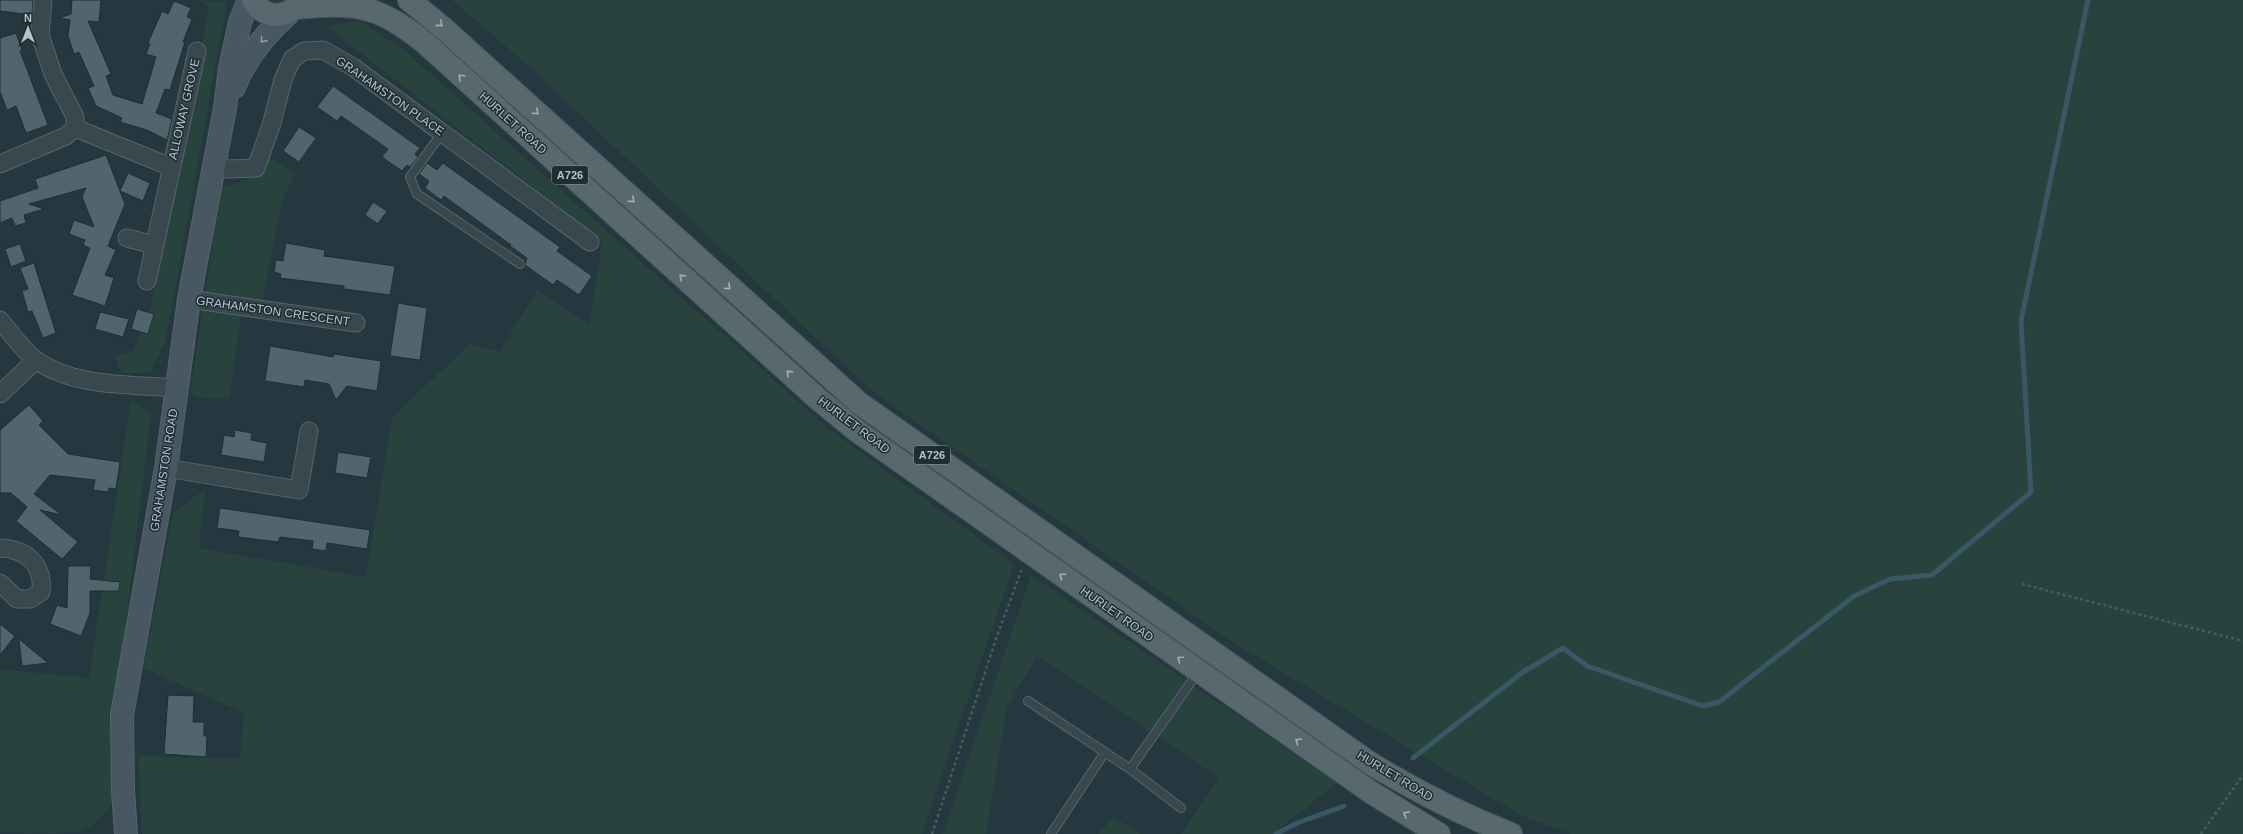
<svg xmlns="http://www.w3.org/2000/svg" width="2243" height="834" font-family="Helvetica,sans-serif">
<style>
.green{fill:#28423d}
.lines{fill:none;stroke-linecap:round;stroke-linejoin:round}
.stream{stroke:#395866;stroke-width:5}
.building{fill:#50656c;stroke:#202f36}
.service-casing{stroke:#57666c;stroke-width:10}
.minor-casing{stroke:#57666c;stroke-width:19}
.secondary-casing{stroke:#57666c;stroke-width:24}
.primary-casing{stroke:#45545b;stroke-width:24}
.path{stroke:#475e5a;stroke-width:2.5;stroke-dasharray:3 3;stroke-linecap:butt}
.service{stroke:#39484f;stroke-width:8}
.minor{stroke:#39484f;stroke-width:17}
.secondary{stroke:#475862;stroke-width:22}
.primary{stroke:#57686f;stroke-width:22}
.oneway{stroke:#a2b1b7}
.oneway2{stroke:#8e9ea5}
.labels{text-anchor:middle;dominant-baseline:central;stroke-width:3;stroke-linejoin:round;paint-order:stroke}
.shield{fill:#1e2d34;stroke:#88969c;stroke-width:1}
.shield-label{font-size:11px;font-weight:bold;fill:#b5c3c9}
.street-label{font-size:12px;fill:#b5c3c9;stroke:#1e2d34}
</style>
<rect width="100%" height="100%" fill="#25373f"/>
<g class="green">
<path d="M198,0L227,2L166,340L150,373H121L114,356L133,351L151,306L209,6Z"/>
<path d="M452,0H2243V834H1571L1522,816L1234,643L873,392L532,69Z"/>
<path d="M358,20L404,50L829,429L1014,564L922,834H142L138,756L240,759L244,713L143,668L173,513L205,489L199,548L366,577L392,417L470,344L500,351L537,290L589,324L600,258L601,240L327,27Z"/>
<path d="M263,154L295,172L281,206L259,318L241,317L229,399L198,397L190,393L221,188L251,178Z"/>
<path d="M131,399L151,415L114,719V803C106,812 93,827 81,831C65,834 17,834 0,831V669L89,678Z"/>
<path d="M1031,575L1337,783L1272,834H1181L1219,778L1037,656L1007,707L986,834H943Z"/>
<path d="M1114,817L1140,834H1098Z"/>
</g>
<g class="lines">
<g class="stream">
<path d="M1413,758L1523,672L1563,648L1587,666L1703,706L1719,702L1854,596L1890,579L1932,575L2031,492L2021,321L2088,0"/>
<path d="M1276,834L1297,823L1344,806"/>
</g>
</g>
<g class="building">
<path d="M0,0H33L32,15L0,11Z"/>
<path d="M72,0H101L99,22L88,21L111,74L106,76L113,95L142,104L156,57L146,54L150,44L148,43L162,11L168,14L174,1L191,8L187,17L192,19L183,42H185L170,90L165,89L156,113L172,119L167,140L147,130L120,122L122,118L96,106L88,88L94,86L79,52L74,54L68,36L70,20L59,18L71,14Z"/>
<path d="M16,33L22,50L20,51L48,125L26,133L16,106L7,110L0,92V38Z"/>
<path d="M333,86L420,148L415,154L418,157L410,167L407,165L402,171L382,157L388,149L341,116L337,121L317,107Z"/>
<path d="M299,127L316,138L299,162L283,151Z"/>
<path d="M106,155L125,204L108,246L116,250L105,275L114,278L105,306L72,295L90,248L83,245L85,240L69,234L74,220L94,227L82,197L86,188L29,204L44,209L24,215L26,223L15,226L12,218L0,223V201L38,188L35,179Z"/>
<path d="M427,163L437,170L443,163L560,247L557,251L592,276L579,295L557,280L553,285L525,265L527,258L510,246L511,245L444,196L441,200L425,188L429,181L419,174Z"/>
<path d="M128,173L150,183L143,201L120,191Z"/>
<path d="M373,202L387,211L378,224L365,215Z"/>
<path d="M286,243L325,250L324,256L395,266L390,295L344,289V286L280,278L281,274L274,272L276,260L283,261Z"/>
<path d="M20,244L26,261L11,267L5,249Z"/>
<path d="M34,263L56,333L43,338L32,311L28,312L22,291L28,289L20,268Z"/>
<path d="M398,303L427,308L420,360L390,356Z"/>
<path d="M137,309L154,314L148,334L131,329Z"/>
<path d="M100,312L129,319L123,337L95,329Z"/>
<path d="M270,346L333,357L334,354L381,361L377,391L347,386L336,400L329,384L305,380L304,387L265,381Z"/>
<path d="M29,405L43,421L39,425L68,454L120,462L116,489L109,488L108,492L93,490L95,480L50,475L34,494L62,515L40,510L78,542L62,559L16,521L27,507L11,493H0V430Z"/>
<path d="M235,430L252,433L251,440L267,443L264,462L221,455L224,435L234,437Z"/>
<path d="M338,452L371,457L367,478L335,473Z"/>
<path d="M220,508L370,530L367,549L327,543L326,551L312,549L313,541L280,537L278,542L238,537L239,531L217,528Z"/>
<path d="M68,566H91L90,579L120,582L119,591H90V613L81,636L50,624L57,605L67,608Z"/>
<path d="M0,624L15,636L0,655Z"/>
<path d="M19,639L48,663L22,666Z"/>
<path d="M168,695L194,696L193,722H204V736H207L206,757L164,754Z"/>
</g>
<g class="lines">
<defs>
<g id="service">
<path d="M442,133L410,177L417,194L520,264"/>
<path d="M1028,701L1130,769L1181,808"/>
<path d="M1130,769L1198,672"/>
<path d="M1051,834L1105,752"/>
</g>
<g id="minor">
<path d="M75,128L171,167"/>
<path d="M0,164L66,136L75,128V117L53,74L40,35L43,0"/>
<path d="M215,167L228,169L256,168L271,126L283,80L292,59L304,51L323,50L353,67L590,242"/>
<path d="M127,238L154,245"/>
<path d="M147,281L197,51"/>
<path d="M189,299L356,323"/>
<path d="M0,320C10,332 24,352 37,361C77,388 132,384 178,388"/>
<path d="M0,394L36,360"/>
<path d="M166,468L299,490L309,431"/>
<path d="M0,548C26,549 44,564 41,592L30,599H17L0,583"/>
</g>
<g id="secondary">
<path d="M234,87C246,57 266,33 290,12"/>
<path d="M126,834L123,790L122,715L166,468L189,299L225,108L230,68L240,22L249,0"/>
</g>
<g id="primary">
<path d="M253,0C266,22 289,17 303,0"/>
<path d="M409,0L442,27L859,403L1370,763C1416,791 1460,814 1511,834"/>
<path d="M296,8C356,3 376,4 424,42L818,399L857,431L1372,793L1439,834"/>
</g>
</defs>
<use href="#service" class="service-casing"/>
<use href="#minor" class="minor-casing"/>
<use href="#secondary" class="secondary-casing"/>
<use href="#primary" class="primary-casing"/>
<g class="path">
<path d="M2022,584L2243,641"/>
<path d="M932,834L997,636L1022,569"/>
<path d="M2201,834L2243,775"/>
</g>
<use href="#service" class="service"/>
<use href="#minor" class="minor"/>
<use href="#secondary" class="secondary"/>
<use href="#primary" class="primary"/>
</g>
<defs><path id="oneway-chevron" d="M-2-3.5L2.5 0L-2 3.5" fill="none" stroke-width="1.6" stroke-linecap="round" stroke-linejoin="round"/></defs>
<g class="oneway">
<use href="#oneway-chevron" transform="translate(440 24) rotate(41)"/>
<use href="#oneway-chevron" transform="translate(461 77) rotate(-137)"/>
<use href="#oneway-chevron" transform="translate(536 112) rotate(42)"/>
<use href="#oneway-chevron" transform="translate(632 200) rotate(42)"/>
<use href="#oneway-chevron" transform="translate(682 277) rotate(-138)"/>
<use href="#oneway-chevron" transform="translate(728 287) rotate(42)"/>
<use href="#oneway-chevron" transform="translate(789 373) rotate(-138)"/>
<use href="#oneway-chevron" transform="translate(1062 576) rotate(-145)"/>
<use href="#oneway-chevron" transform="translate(1180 659) rotate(-145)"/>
<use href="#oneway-chevron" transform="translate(1298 741) rotate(-145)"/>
<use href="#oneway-chevron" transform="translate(1406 814) rotate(-149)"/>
</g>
<use class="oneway2" href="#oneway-chevron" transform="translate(263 40) rotate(129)"/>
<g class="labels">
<g class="shield">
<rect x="552" y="166" width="36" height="18" rx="3"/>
<rect x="914" y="446" width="36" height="18" rx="3"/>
</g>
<g class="shield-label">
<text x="570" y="175">A726</text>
<text x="932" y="455">A726</text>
</g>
<g class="street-label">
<text transform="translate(390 96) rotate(35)">GRAHAMSTON PLACE</text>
<text transform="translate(184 109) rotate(-77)">ALLOWAY GROVE</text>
<text transform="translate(513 123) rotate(42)">HURLET ROAD</text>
<text transform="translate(273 311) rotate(8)">GRAHAMSTON CRESCENT</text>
<text transform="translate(854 425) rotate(37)">HURLET ROAD</text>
<text transform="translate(164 470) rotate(-81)">GRAHAMSTON ROAD</text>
<text transform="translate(1117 614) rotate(35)">HURLET ROAD</text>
<text transform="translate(1395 776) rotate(31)">HURLET ROAD</text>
</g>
</g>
<g transform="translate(28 28)" stroke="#1e2d34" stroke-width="3" paint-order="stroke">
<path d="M0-3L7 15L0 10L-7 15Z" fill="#b5c3c9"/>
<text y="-6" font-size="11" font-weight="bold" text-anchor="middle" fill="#b5c3c9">N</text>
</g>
</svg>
